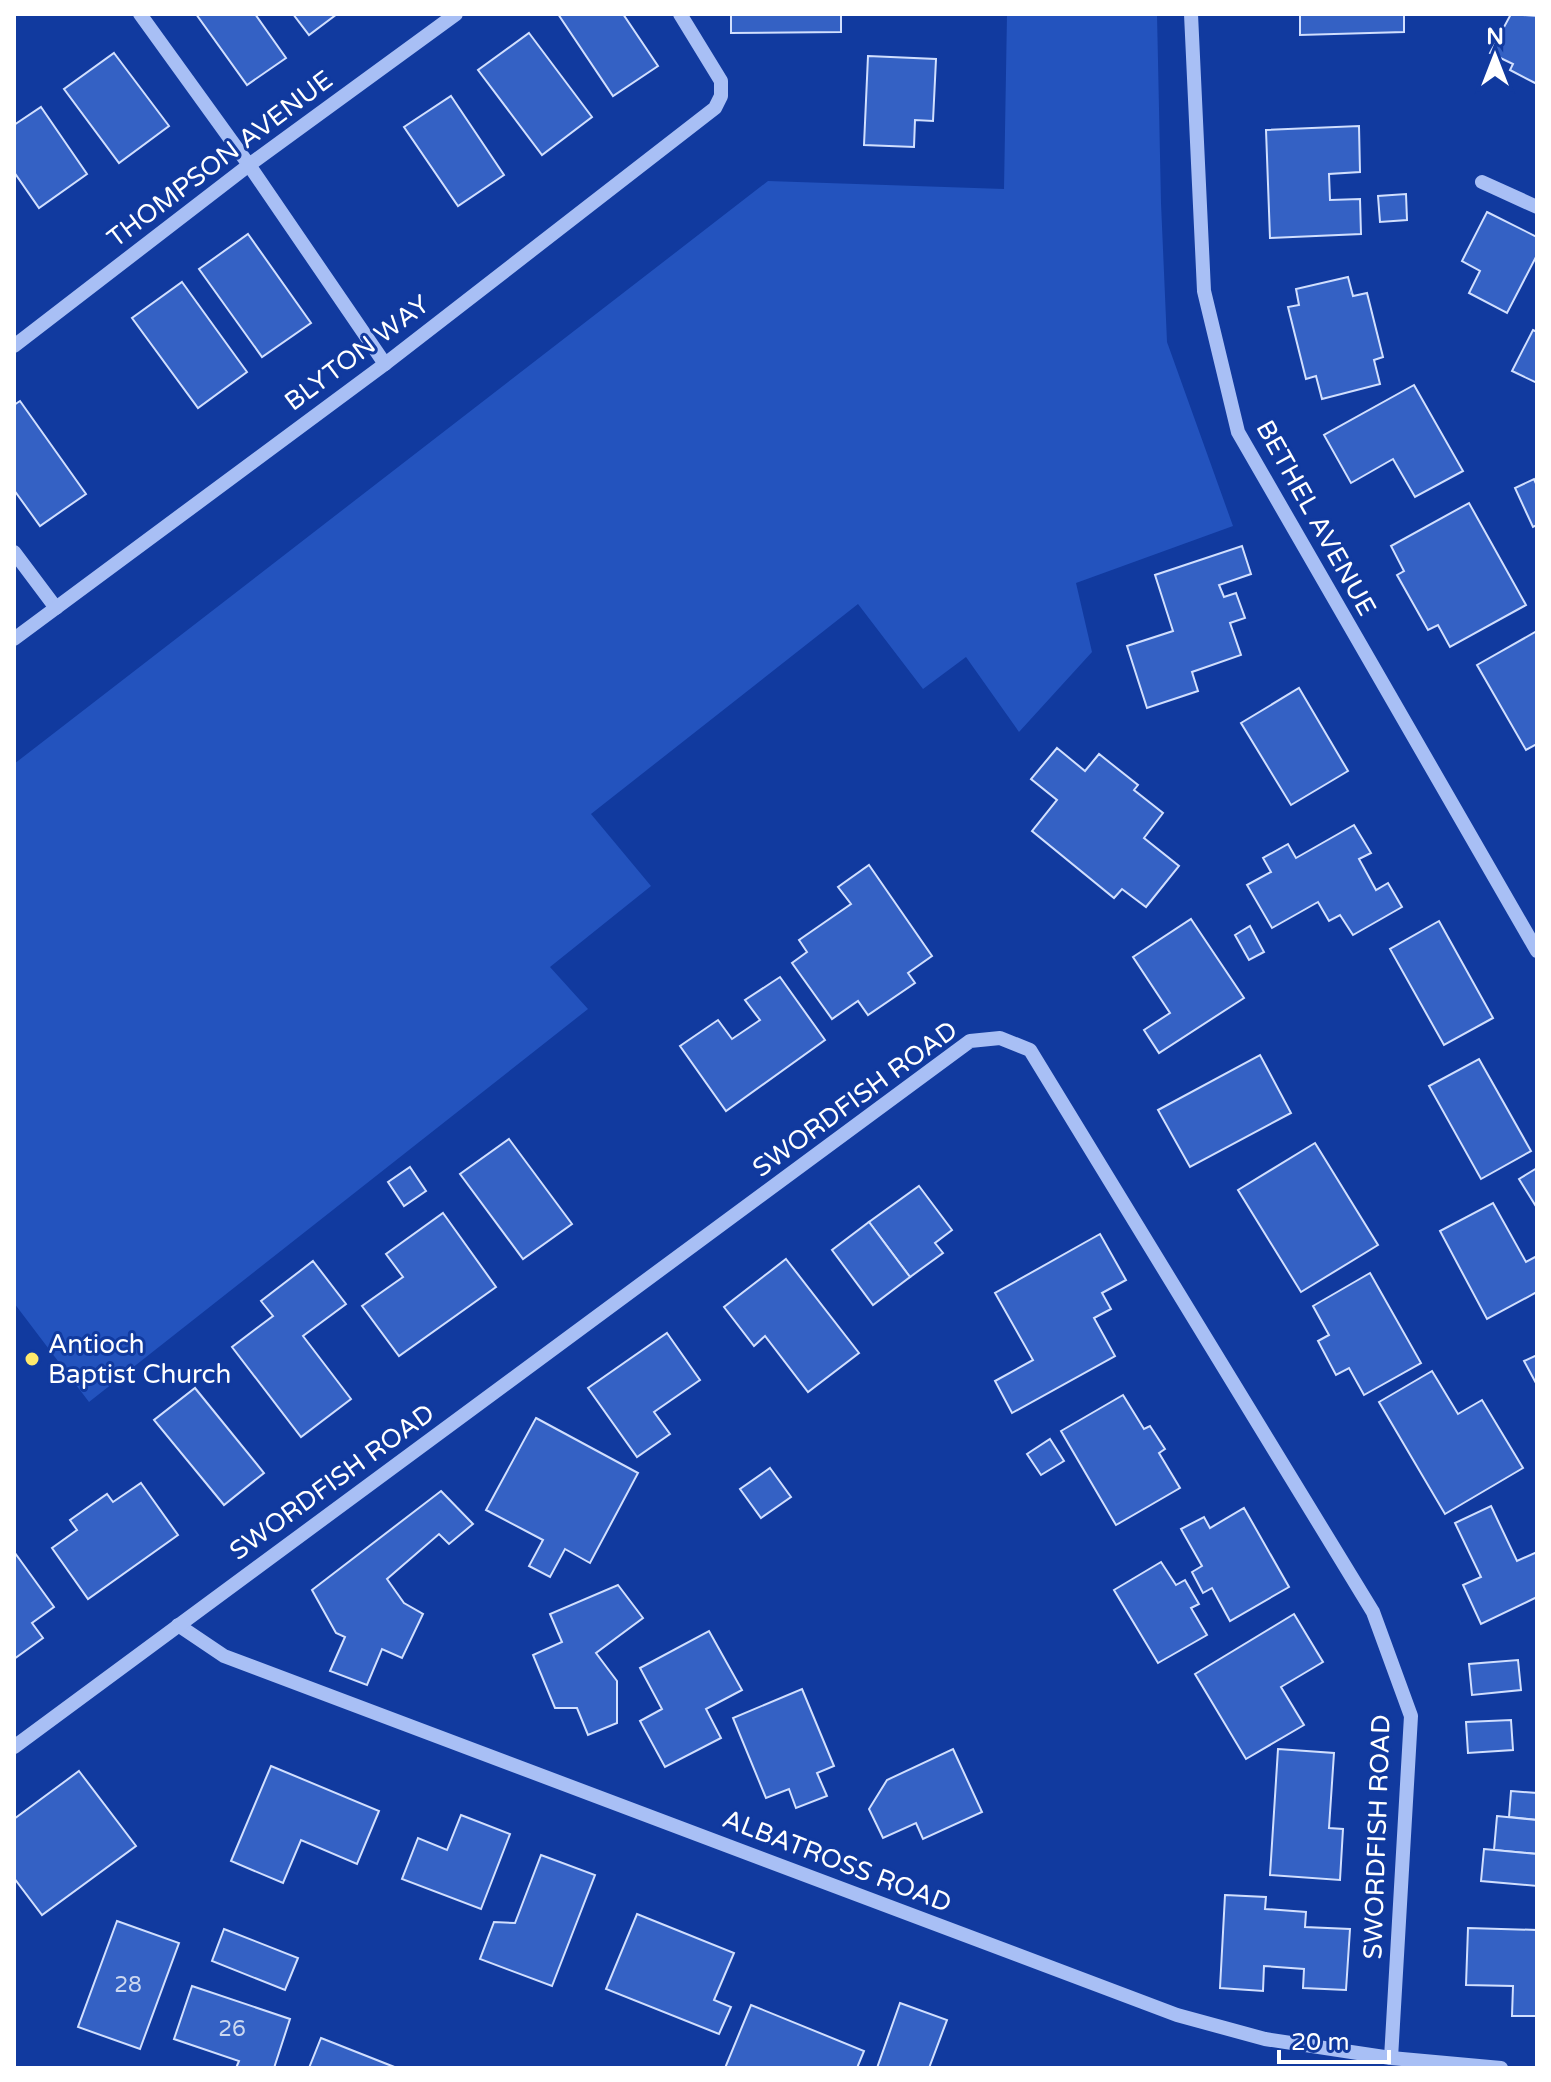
<svg xmlns="http://www.w3.org/2000/svg" width="1551" height="2082" font-family="'Varela Round',sans-serif">
<style>
.green{fill:#2353be}
.building{fill:#3461c4;stroke:#d1dffe;stroke-width:2}
.lines{fill:none;stroke-linecap:round;stroke-linejoin:round}
.minor{stroke:#a8bff5;stroke-width:14}
.poi-dot{fill:#ffea6c;stroke:#113a9f;stroke-width:3}
.labels{text-anchor:middle;dominant-baseline:central;stroke-width:6;stroke-linejoin:round;paint-order:stroke}
.number-label{font-size:22px;fill:#ccd8f0}
.street-label{font-size:26px;fill:#fff;stroke:#113a9f}
.poi-label{font-size:26px;fill:#fff;stroke:#113a9f;text-anchor:start}
</style>
<rect width="100%" height="100%" fill="#113a9f"/>
<path class="green" d="M1007,14H1157L1161,203L1167,342L1233,526L1076,583L1092,652L1019,732L966,657L923,689L858,604L591,814L651,886L550,967L588,1009L89,1402L14,1303V764L768,181L1004,189Z"/>
<g class="building">
<path d="M196,14H255L286,58L247,85Z"/>
<path d="M293,14H337L309,35Z"/>
<path d="M558,14H623L658,66L613,96Z"/>
<path d="M731,14H841V32L731,33Z"/>
<path d="M1300,14H1404V32L1300,35Z"/>
<path d="M1511,14L1537,16V84L1510,70L1513,64L1490,53Z"/>
<path d="M529,33L592,117L542,155L478,70Z"/>
<path d="M114,53L169,126L119,163L64,89Z"/>
<path d="M868,56L936,59L933,121L915,120L914,147L864,145Z"/>
<path d="M451,96L504,175L458,206L404,127Z"/>
<path d="M41,107L87,174L39,208L14,172V125Z"/>
<path d="M1359,126L1360,172L1329,174L1330,200L1360,199L1361,234L1270,238L1266,130Z"/>
<path d="M1406,194L1407,220L1380,222L1378,196Z"/>
<path d="M1487,212L1537,237V255L1507,313L1469,293L1480,271L1462,261Z"/>
<path d="M248,234L311,323L262,357L199,269Z"/>
<path d="M1348,277L1353,296L1367,293L1383,357L1374,360L1380,384L1322,399L1316,376L1306,379L1288,307L1299,305L1296,289Z"/>
<path d="M182,282L247,372L198,408L132,318Z"/>
<path d="M1533,330L1537,332V383L1512,371Z"/>
<path d="M1414,385L1463,471L1415,497L1393,459L1351,483L1324,435Z"/>
<path d="M20,401L86,494L40,526L14,490V405Z"/>
<path d="M1534,479L1537,486V525L1533,527L1515,488Z"/>
<path d="M1469,503L1526,605L1450,647L1438,625L1428,630L1397,575L1404,571L1391,546Z"/>
<path d="M1242,546L1251,574L1219,585L1224,597L1236,593L1245,618L1230,623L1241,655L1192,672L1198,691L1147,708L1127,646L1173,631L1155,575Z"/>
<path d="M1537,631V744L1526,750L1477,665Z"/>
<path d="M1299,688L1348,771L1291,805L1241,723Z"/>
<path d="M1057,748L1085,771L1099,754L1138,785L1134,790L1163,813L1144,838L1179,866L1146,907L1122,889L1114,898L1032,831L1057,800L1031,779Z"/>
<path d="M1354,825L1371,853L1359,859L1376,890L1388,883L1402,907L1353,935L1340,915L1329,921L1318,902L1272,928L1247,885L1271,872L1263,858L1288,844L1296,858Z"/>
<path d="M869,865L932,956L908,973L915,983L868,1015L858,1001L832,1019L792,963L807,952L799,940L851,904L838,887Z"/>
<path d="M1191,919L1244,998L1159,1053L1144,1030L1170,1013L1133,957Z"/>
<path d="M1439,921L1493,1018L1444,1045L1390,949Z"/>
<path d="M1250,926L1264,952L1249,960L1235,935Z"/>
<path d="M780,977L825,1040L726,1111L680,1046L718,1020L732,1039L760,1020L745,1000Z"/>
<path d="M1260,1055L1291,1113L1190,1167L1158,1110Z"/>
<path d="M1479,1059L1531,1151L1481,1179L1429,1086Z"/>
<path d="M509,1139L572,1224L523,1259L460,1174Z"/>
<path d="M1315,1143L1378,1245L1301,1292L1238,1190Z"/>
<path d="M410,1167L426,1191L404,1206L388,1182Z"/>
<path d="M1537,1168V1208L1519,1179Z"/>
<path d="M919,1186L952,1230L935,1243L943,1253L910,1277L869,1222Z"/>
<path d="M1493,1203L1526,1262L1537,1256V1292L1487,1319L1440,1231Z"/>
<path d="M443,1213L496,1287L399,1356L362,1306L403,1277L386,1254Z"/>
<path d="M869,1222L910,1277L873,1305L832,1250Z"/>
<path d="M1100,1234L1126,1280L1102,1293L1111,1309L1094,1318L1115,1356L1012,1413L995,1381L1033,1360L995,1293Z"/>
<path d="M786,1259L859,1353L808,1392L765,1336L754,1346L724,1307Z"/>
<path d="M313,1261L346,1304L303,1336L351,1399L301,1437L232,1347L273,1316L261,1301Z"/>
<path d="M1370,1273L1421,1363L1364,1395L1349,1368L1336,1375L1318,1341L1329,1335L1313,1306Z"/>
<path d="M667,1333L700,1380L654,1412L670,1434L637,1457L588,1388Z"/>
<path d="M1537,1355V1385L1524,1361Z"/>
<path d="M1432,1371L1458,1414L1482,1400L1523,1468L1445,1514L1379,1402Z"/>
<path d="M195,1388L264,1473L224,1505L154,1420Z"/>
<path d="M1123,1395L1144,1429L1150,1426L1165,1449L1159,1453L1180,1488L1116,1525L1061,1431Z"/>
<path d="M536,1418L638,1473L590,1563L565,1549L550,1577L529,1566L543,1540L486,1510Z"/>
<path d="M1050,1439L1064,1461L1041,1475L1027,1454Z"/>
<path d="M770,1468L791,1497L761,1518L740,1489Z"/>
<path d="M141,1483L178,1535L88,1599L52,1548L77,1530L70,1520L107,1494L113,1502Z"/>
<path d="M441,1491L473,1524L449,1544L439,1534L387,1579L404,1603L423,1614L402,1658L382,1649L367,1685L330,1671L345,1637L336,1633L312,1590Z"/>
<path d="M1491,1506L1517,1561L1537,1552V1597L1481,1624L1463,1585L1481,1577L1455,1523Z"/>
<path d="M1244,1508L1289,1587L1230,1621L1212,1588L1203,1593L1192,1572L1202,1566L1181,1529L1204,1517L1210,1528Z"/>
<path d="M15,1553L54,1607L32,1623L43,1638L14,1659Z"/>
<path d="M1161,1562L1176,1585L1185,1580L1199,1604L1191,1608L1207,1635L1158,1663L1114,1590Z"/>
<path d="M618,1585L643,1618L596,1653L617,1681V1723L588,1735L577,1708H555L533,1655L562,1642L550,1614Z"/>
<path d="M1294,1614L1323,1662L1281,1687L1304,1725L1246,1759L1195,1674Z"/>
<path d="M709,1631L742,1690L706,1709L721,1738L665,1767L640,1721L662,1709L640,1668Z"/>
<path d="M1518,1660L1521,1690L1472,1695L1469,1664Z"/>
<path d="M802,1689L834,1766L817,1773L827,1796L796,1808L789,1789L766,1798L733,1718Z"/>
<path d="M1511,1720L1513,1750L1468,1753L1466,1722Z"/>
<path d="M953,1749L982,1812L923,1839L916,1823L883,1838L869,1809L887,1780Z"/>
<path d="M1278,1749L1334,1753L1329,1828L1343,1829L1340,1880L1270,1875Z"/>
<path d="M271,1766L379,1811L357,1864L301,1840L283,1883L231,1861Z"/>
<path d="M79,1771L136,1846L42,1915L14,1878V1819Z"/>
<path d="M1511,1791L1537,1793V1820L1509,1817Z"/>
<path d="M461,1815L510,1834L481,1909L402,1879L418,1838L447,1850Z"/>
<path d="M1497,1816L1537,1820V1854L1494,1850Z"/>
<path d="M1484,1849L1537,1854V1886L1481,1881Z"/>
<path d="M541,1855L595,1875L552,1986L480,1959L494,1922L515,1923Z"/>
<path d="M1225,1895L1266,1897L1265,1909L1306,1912L1305,1927L1350,1929L1346,1990L1303,1988L1304,1969L1264,1966L1263,1991L1220,1988Z"/>
<path d="M637,1914L734,1953L714,2000L731,2007L719,2034L606,1989Z"/>
<path d="M117,1921L179,1943L140,2049L78,2027Z"/>
<path d="M1468,1928L1537,1930V2016H1512L1513,1986L1466,1985Z"/>
<path d="M224,1929L298,1958L285,1990L212,1961Z"/>
<path d="M192,1986L290,2019L274,2068H236L239,2061L174,2039Z"/>
<path d="M900,2003L947,2020L929,2068H877Z"/>
<path d="M751,2005L864,2051L857,2068H725Z"/>
<path d="M321,2038L397,2068H309Z"/>
</g>
<g class="lines">
<g class="minor">
<path d="M140,14L249,165L385,364"/>
<path d="M1191,14L1204,291L1238,432L1537,951"/>
<path d="M1482,182L1537,207"/>
<path d="M14,346L249,165L456,14"/>
<path d="M14,552L56,608"/>
<path d="M14,639L385,364L715,108L721,96V81L680,14"/>
<path d="M178,1625L224,1656L1177,2015L1265,2039L1391,2058L1501,2068"/>
<path d="M14,1747L970,1041L1000,1038L1030,1050L1373,1612L1411,1716L1391,2058"/>
</g>
</g>
<circle class="poi-dot" cx="32" cy="1359" r="8"/>
<g class="labels">
<g class="number-label">
<text x="128" y="1985">28</text>
<text x="232" y="2029">26</text>
</g>
<g class="street-label">
<text transform="translate(220 159) rotate(-37)">THOMPSON AVENUE</text>
<text transform="translate(357 353) rotate(-37)">BLYTON WAY</text>
<text transform="translate(1316 518) rotate(61)">BETHEL AVENUE</text>
<text transform="translate(855 1099) rotate(-36)">SWORDFISH ROAD</text>
<text transform="translate(332 1482) rotate(-36)">SWORDFISH ROAD</text>
<text transform="translate(1377 1837) rotate(-88)">SWORDFISH ROAD</text>
<text transform="translate(837 1861) rotate(21)">ALBATROSS ROAD</text>
</g>
<g class="poi-label">
<text x="48" y="1344">Antioch<tspan x="48" dy="30">Baptist Church</tspan></text>
</g>
</g>
<rect width="1551" height="2082" fill="none" stroke="#ffffff" stroke-width="32"/>
<g transform="translate(1495 56)" stroke="#113a9f" stroke-width="6" paint-order="stroke">
<path d="M0-6L14 30L0 20L-14 30Z" fill="#ffffff"/>
<text y="-12" font-size="22" font-weight="bold" text-anchor="middle" fill="#ffffff">N</text>
</g>
<path d="M1279 2050v12h110v-12" fill="none" stroke="#ffffff" stroke-width="4"/>
<text x="1291" y="2050" font-size="24" fill="#ffffff" stroke="#113a9f" stroke-width="6" paint-order="stroke">20 m</text>
</svg>
